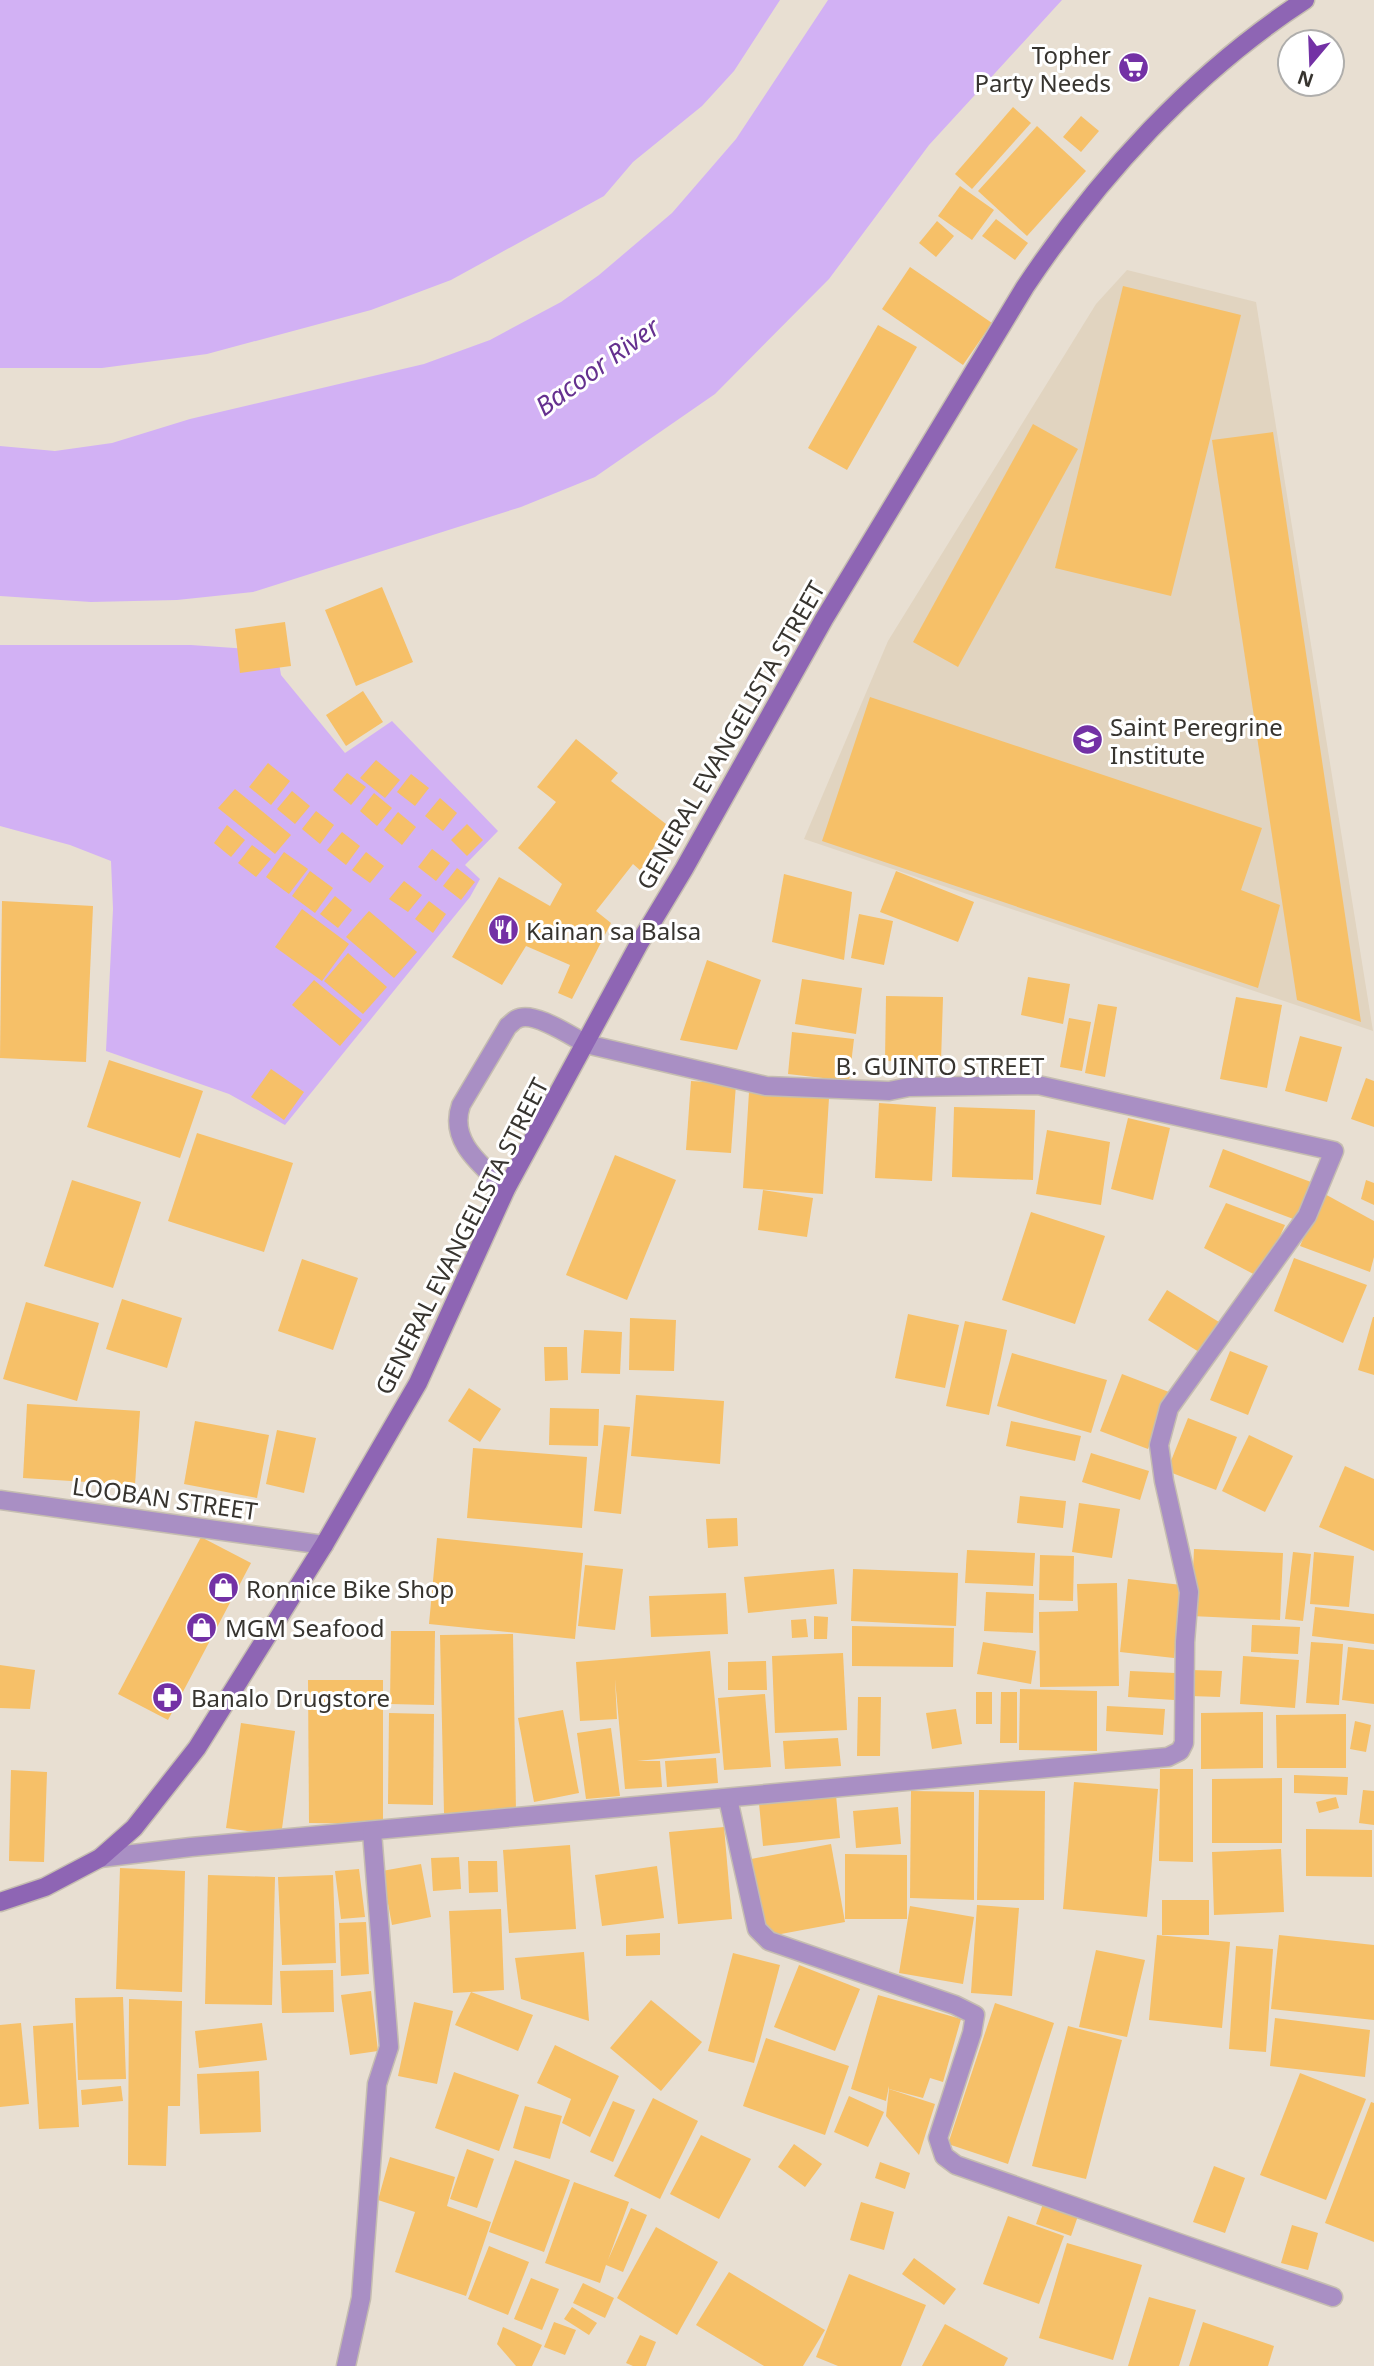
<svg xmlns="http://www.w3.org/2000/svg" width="1374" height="2366" font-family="'Noto Sans',sans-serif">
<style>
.built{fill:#e1d4c0}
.water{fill:#d2b1f4}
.building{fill:#f6c068}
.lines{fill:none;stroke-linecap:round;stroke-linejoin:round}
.service-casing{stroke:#c5bdb1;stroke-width:21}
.minor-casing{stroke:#c5bdb1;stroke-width:21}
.secondary-casing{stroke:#c5bdb1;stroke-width:21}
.service{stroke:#a98fc4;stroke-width:18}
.minor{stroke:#a98fc4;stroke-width:18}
.secondary{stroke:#8e65b4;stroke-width:18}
.labels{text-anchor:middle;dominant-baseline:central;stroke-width:6;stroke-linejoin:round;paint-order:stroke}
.poi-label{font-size:24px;fill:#37342f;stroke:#fff;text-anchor:start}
.street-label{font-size:24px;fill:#37342f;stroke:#fff}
.water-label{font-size:26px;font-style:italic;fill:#65308f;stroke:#fff}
</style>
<rect width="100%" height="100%" fill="#e8dfd2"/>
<path class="built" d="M1127,270L1256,302L1373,1031L804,839L888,641L1096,304Z"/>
<g class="water">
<path d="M0,0H780L734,71L702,106L633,162L604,196L451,280L371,310L207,354L102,368H0Z"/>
<path d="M828,0H1062L929,145L829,279L715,394L595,477L521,507L253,592L177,600L91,602L0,596V446L55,451L112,443L190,419L424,364L490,340L561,302L599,275L672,213L736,139Z"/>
<path d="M0,645H191L277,651L281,675L345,753L392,721L498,831L465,865L480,879L470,897L285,1125L229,1094L106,1051L113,909L111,861L70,845L0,826Z"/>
</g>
<g class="building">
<path d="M1013,107L1031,123L972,189L955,174Z"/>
<path d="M1081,116L1099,131L1081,152L1063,137Z"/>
<path d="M1037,126L1086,171L1027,236L978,191Z"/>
<path d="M960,186L994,210L972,240L938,216Z"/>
<path d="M996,219L1028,243L1015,260L982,236Z"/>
<path d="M937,221L954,236L936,257L919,243Z"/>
<path d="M910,267L992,323L963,365L882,309Z"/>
<path d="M1123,286L1241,315L1171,596L1055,568Z"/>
<path d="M878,325L917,347L847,470L808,448Z"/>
<path d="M1033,424L1078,449L958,667L913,642Z"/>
<path d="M1273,432L1361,1022L1297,1000L1212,440Z"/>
<path d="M382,587L413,662L356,686L325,610Z"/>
<path d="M285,622L291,666L240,673L235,629Z"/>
<path d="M363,691L383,722L346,746L326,715Z"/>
<path d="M870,697L1262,828L1241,890L1280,905L1258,988L822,841Z"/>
<path d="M576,739L618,773L611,781L666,824L641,871L633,864L596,911L611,923L572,999L558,993L570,965L526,946L502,985L452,957L499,877L550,906L562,884L518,848L556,802L537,787Z"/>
<path d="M376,760L400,780L385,798L360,778Z"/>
<path d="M268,763L290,781L271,805L249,787Z"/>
<path d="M347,773L366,787L351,805L333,790Z"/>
<path d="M411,774L429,788L415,806L397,792Z"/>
<path d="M235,789L291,835L275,854L218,808Z"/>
<path d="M292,791L310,806L295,824L277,809Z"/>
<path d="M374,793L392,808L377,826L360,811Z"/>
<path d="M440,798L457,813L443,831L425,816Z"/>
<path d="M316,811L334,825L320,844L302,829Z"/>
<path d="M398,812L416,827L402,845L384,830Z"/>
<path d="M467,824L483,840L467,856L451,840Z"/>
<path d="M227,825L245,840L231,857L214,843Z"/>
<path d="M342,832L360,846L346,865L327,850Z"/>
<path d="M252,845L271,859L256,877L238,863Z"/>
<path d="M432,849L450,863L436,881L418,867Z"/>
<path d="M284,852L308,869L289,894L266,877Z"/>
<path d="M366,852L384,866L370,883L352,870Z"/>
<path d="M457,868L475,882L461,900L443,886Z"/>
<path d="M310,871L333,888L315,913L292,896Z"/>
<path d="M896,871L974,902L958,942L880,912Z"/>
<path d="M784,874L852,892L844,960L772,942Z"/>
<path d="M404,881L422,895L408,912L389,899Z"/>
<path d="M335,896L352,910L338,928L320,914Z"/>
<path d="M2,901L93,906L86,1062L0,1058Z"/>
<path d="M429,901L446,914L433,933L415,919Z"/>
<path d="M302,909L349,944L322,981L275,947Z"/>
<path d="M369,911L417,952L394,978L346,937Z"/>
<path d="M859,914L893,921L884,965L851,958Z"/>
<path d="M348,953L387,987L363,1014L324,981Z"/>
<path d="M707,960L761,980L737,1050L680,1040Z"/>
<path d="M1028,977L1070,984L1063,1024L1021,1015Z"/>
<path d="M802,979L862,988L856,1034L795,1024Z"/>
<path d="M314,980L362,1020L340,1046L292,1005Z"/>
<path d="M886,996L943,997L941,1062L885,1061Z"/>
<path d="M1236,997L1282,1005L1267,1088L1220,1079Z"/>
<path d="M1098,1004L1117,1007L1105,1077L1085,1073Z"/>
<path d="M1069,1018L1091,1022L1082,1071L1060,1067Z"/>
<path d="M792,1032L854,1039L849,1081L788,1074Z"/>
<path d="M1300,1036L1342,1047L1327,1102L1285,1091Z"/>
<path d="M109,1060L203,1091L180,1158L87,1127Z"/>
<path d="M271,1069L304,1092L284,1120L251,1097Z"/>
<path d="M1366,1078L1374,1081V1127L1351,1119Z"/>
<path d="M691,1081L736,1084L731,1153L686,1150Z"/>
<path d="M749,1092L829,1098L823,1194L743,1188Z"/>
<path d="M879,1103L936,1107L932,1181L875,1178Z"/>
<path d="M954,1107L1035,1110L1033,1180L952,1177Z"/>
<path d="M1128,1118L1170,1128L1153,1200L1111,1189Z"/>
<path d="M1047,1130L1110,1142L1101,1205L1036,1194Z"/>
<path d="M197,1133L293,1163L264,1252L168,1221Z"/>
<path d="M1223,1149L1311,1182L1296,1220L1209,1187Z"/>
<path d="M615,1155L676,1180L627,1300L566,1275Z"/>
<path d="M72,1180L141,1202L113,1288L44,1266Z"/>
<path d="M1366,1180L1374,1183V1205L1361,1199Z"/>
<path d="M763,1190L813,1198L807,1237L758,1230Z"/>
<path d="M1323,1193L1374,1221V1257L1370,1272L1300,1246Z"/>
<path d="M1226,1203L1285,1225L1261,1278L1204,1248Z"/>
<path d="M1031,1212L1105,1236L1075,1324L1002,1300Z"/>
<path d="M1294,1258L1367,1285L1343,1343L1274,1311Z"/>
<path d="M302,1259L358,1278L333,1350L278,1331Z"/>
<path d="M1167,1290L1219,1322L1199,1352L1148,1320Z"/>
<path d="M122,1299L182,1318L167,1368L106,1349Z"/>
<path d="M26,1302L99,1323L77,1401L3,1379Z"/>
<path d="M908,1314L959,1325L945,1388L895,1378Z"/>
<path d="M1373,1317H1374V1375L1358,1370Z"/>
<path d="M630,1318L676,1320L674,1371L629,1370Z"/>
<path d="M965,1321L1007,1330L989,1415L946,1406Z"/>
<path d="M584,1330L622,1332L620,1374L581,1373Z"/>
<path d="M544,1347H567L568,1380L545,1381Z"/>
<path d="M1230,1351L1268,1366L1248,1415L1210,1400Z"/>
<path d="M1012,1353L1107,1380L1091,1433L997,1406Z"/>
<path d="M1122,1374L1169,1392L1148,1449L1100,1431Z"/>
<path d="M469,1388L501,1409L480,1442L448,1421Z"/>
<path d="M636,1395L724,1401L720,1464L631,1456Z"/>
<path d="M27,1404L140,1411L135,1485L23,1478Z"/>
<path d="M550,1408L599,1409L598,1446L549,1445Z"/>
<path d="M1188,1418L1237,1437L1216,1490L1167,1471Z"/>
<path d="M195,1421L269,1435L257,1498L184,1484Z"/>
<path d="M1011,1421L1081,1436L1075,1461L1006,1446Z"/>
<path d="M604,1425L630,1427L621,1514L594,1511Z"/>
<path d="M277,1430L316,1438L304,1493L266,1484Z"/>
<path d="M1249,1435L1293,1456L1265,1512L1222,1491Z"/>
<path d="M473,1448L587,1457L582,1528L467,1518Z"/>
<path d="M1091,1453L1149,1471L1140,1500L1082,1482Z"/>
<path d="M1345,1466L1374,1479V1551L1319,1527Z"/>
<path d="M1020,1496L1066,1501L1063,1528L1017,1523Z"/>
<path d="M1079,1503L1120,1509L1112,1558L1072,1552Z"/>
<path d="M737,1518L738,1546L708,1548L706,1519Z"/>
<path d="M201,1537L251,1563L168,1720L118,1694Z"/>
<path d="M437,1538L583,1553L575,1639L429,1624Z"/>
<path d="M1194,1549L1283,1553L1280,1620L1191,1616Z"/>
<path d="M967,1550L1035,1553L1033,1586L965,1583Z"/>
<path d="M1293,1552L1311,1554L1303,1621L1285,1619Z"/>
<path d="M1314,1552L1354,1556L1349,1607L1310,1604Z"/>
<path d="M1040,1555L1074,1556L1073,1601L1039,1600Z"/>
<path d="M585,1565L623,1569L615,1630L578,1626Z"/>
<path d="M834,1569L837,1604L748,1613L744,1577Z"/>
<path d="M853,1569L958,1573L956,1626L851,1621Z"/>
<path d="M1128,1579L1182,1585L1174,1658L1120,1652Z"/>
<path d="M1117,1583L1119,1686L1040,1687L1039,1612L1078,1611L1077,1584Z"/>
<path d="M986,1592L1034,1594L1033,1633L984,1631Z"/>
<path d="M726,1593L728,1634L651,1637L649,1596Z"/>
<path d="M1315,1607L1374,1614V1644L1312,1636Z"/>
<path d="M814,1616L828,1617L827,1639H814Z"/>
<path d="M806,1619L808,1637L792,1638L791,1620Z"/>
<path d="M1252,1625L1300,1627L1298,1654L1251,1652Z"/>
<path d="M852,1626L954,1628L953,1667L852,1666Z"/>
<path d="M391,1631H435L434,1705L390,1704Z"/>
<path d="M513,1634L516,1812L444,1813L440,1635Z"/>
<path d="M983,1642L1036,1651L1031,1684L977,1674Z"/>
<path d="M1311,1642L1343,1644L1339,1705L1306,1703Z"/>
<path d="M1348,1647L1374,1650V1704L1342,1700Z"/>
<path d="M710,1651L720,1753L637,1761H660L662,1787L625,1789L615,1679L617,1719L580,1721L576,1662Z"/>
<path d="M843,1653L847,1730L775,1733L772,1656Z"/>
<path d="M1243,1656L1299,1660L1295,1708L1240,1704Z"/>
<path d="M766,1661L767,1690H728V1662Z"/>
<path d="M0,1665L35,1670L30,1709L0,1708Z"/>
<path d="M1191,1670L1222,1671L1220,1697L1190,1696Z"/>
<path d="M1130,1671L1175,1673L1174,1700L1128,1697Z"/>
<path d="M308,1680H383V1824L309,1823Z"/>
<path d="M1020,1689L1097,1691V1751L1019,1750Z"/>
<rect x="976" y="1692" width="16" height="32"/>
<path d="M1001,1692H1017V1743H1000Z"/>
<path d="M765,1694L771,1767L724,1770L718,1698Z"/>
<path d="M858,1697H881L880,1756H857Z"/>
<path d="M1107,1706L1165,1709L1163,1735L1106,1731Z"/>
<path d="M956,1709L962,1744L932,1749L926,1713Z"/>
<path d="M563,1710L579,1793L534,1802L518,1718Z"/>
<path d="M1263,1712V1768L1201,1769V1713Z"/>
<path d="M389,1713L434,1714L433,1805L388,1804Z"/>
<path d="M1346,1714V1768H1277L1276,1715Z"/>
<path d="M1355,1721L1371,1725L1366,1752L1350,1749Z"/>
<path d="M241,1723L295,1731L281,1836L226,1828Z"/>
<path d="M611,1728L620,1796L586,1799L577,1733Z"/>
<path d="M838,1738L841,1766L785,1769L783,1741Z"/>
<path d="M716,1758L718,1783L667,1787L665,1761Z"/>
<path d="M1160,1769H1193V1862L1159,1861Z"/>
<path d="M11,1770L47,1772L44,1862L9,1861Z"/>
<path d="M1294,1775L1348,1777L1347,1795L1294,1793Z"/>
<path d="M1282,1778V1843H1212V1779Z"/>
<path d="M1074,1782L1158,1789L1147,1917L1063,1909Z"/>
<path d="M979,1790L1045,1791L1044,1900H977Z"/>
<path d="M1363,1790L1374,1791V1825L1359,1823Z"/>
<path d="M911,1791L974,1792V1900L910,1898Z"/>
<path d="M836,1795L840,1838L763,1846L759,1803Z"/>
<path d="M1336,1797L1339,1808L1319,1813L1316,1802Z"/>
<path d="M898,1807L901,1844L856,1848L853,1811Z"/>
<path d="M724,1827L732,1919L678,1924L669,1832Z"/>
<path d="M1306,1829L1372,1830V1877L1306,1876Z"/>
<path d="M831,1844L845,1922L765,1937L751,1859Z"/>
<path d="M570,1845L576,1929L509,1933L503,1850Z"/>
<path d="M1281,1849L1284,1912L1214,1915L1212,1852Z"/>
<path d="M845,1854L907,1855V1919H845Z"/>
<path d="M459,1857L461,1889L433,1891L431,1858Z"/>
<path d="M468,1861H497L498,1892L469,1893Z"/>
<path d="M421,1864L431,1917L392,1925L382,1871Z"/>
<path d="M657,1866L664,1918L602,1926L595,1875Z"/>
<path d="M120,1868L185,1871L182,1992L116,1989Z"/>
<path d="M359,1869L365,1917L341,1919L335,1871Z"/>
<path d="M208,1875L275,1877L272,2005L205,2004Z"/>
<path d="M333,1875L336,1963L282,1965L278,1877Z"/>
<rect x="1162" y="1900" width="47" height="35"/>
<path d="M977,1905L1019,1908L1012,1996L971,1993Z"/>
<path d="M910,1906L974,1917L963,1984L899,1973Z"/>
<path d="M501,1909L504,1990L453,1993L449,1911Z"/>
<path d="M366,1922L369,1974L341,1976L339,1923Z"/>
<path d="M660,1933V1955L626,1956V1935Z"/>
<path d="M1157,1935L1230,1942L1222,2028L1149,2020Z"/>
<path d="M1279,1935L1374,1945V2020L1271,2009Z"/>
<path d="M1236,1946L1273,1949L1266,2052L1229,2049Z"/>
<path d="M1096,1950L1145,1960L1127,2037L1079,2027Z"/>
<path d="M584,1952L589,2021L521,1999L515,1958Z"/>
<path d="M733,1953L780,1965L754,2063L708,2051Z"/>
<path d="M799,1965L860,1989L835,2051L774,2027Z"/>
<path d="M333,1970L334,2012L282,2013L280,1971Z"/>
<path d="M371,1991L378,2051L350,2055L341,1995Z"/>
<path d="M471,1992L533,2015L518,2051L455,2025Z"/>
<path d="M878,1995L961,2019L943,2082L930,2078L923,2098L889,2089V2086L886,2101L851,2089Z"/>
<path d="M123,1997L126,2079L78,2080L75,1998Z"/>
<path d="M129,1999L182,2001L180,2106H168L166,2166L128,2165Z"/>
<path d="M651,2000L702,2042L661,2091L610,2048Z"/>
<path d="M414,2002L453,2011L437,2084L398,2076Z"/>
<path d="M995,2003L1054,2023L1008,2164L948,2144Z"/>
<path d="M1275,2018L1370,2030L1365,2077L1270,2066Z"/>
<path d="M21,2023L29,2104L0,2107V2025Z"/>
<path d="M73,2023L79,2127L39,2129L33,2026Z"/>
<path d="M262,2023L267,2060L199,2068L195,2031Z"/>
<path d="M1068,2026L1122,2040L1086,2179L1032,2166Z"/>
<path d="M766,2038L849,2066L825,2135L743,2106Z"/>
<path d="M555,2045L619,2076L590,2137L562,2123L571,2099L537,2083Z"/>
<path d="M259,2071L261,2132L200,2134L197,2074Z"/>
<path d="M454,2072L519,2095L499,2151L435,2128Z"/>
<path d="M1300,2073L1366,2099L1326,2200L1260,2175Z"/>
<path d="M121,2086L123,2101L82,2105L81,2090Z"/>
<path d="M889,2089L935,2104L919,2155L886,2116Z"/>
<path d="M849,2096L884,2112L868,2147L834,2132Z"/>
<path d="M653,2098L698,2121L660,2199L614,2176Z"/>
<path d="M613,2101L635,2110L613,2162L590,2152Z"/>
<path d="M1371,2102L1374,2103V2242L1325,2223Z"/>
<path d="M525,2106L562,2116L550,2159L513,2148Z"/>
<path d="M701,2135L751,2159L719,2219L670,2194Z"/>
<path d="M794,2144L822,2164L805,2187L778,2167Z"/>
<path d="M467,2149L494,2159L477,2208L450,2199Z"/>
<path d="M390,2157L455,2177L447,2206L491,2222L466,2296L395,2272L415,2212L378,2200Z"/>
<path d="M515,2160L570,2180L544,2252L489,2232Z"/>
<path d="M880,2162L910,2173L905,2189L875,2178Z"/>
<path d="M1214,2166L1245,2178L1225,2233L1193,2222Z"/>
<path d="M574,2182L629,2202L608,2260L631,2208L647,2215L623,2272L606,2265L600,2283L545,2263Z"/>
<path d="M1044,2201L1079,2213L1071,2236L1036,2224Z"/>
<path d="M861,2202L894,2212L884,2250L850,2240Z"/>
<path d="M1008,2216L1064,2236L1039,2304L983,2284Z"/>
<path d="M1292,2225L1318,2233L1308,2270L1281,2263Z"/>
<path d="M656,2227L718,2262L677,2335L617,2298Z"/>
<path d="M1067,2243L1142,2265L1113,2360L1039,2338Z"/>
<path d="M489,2246L529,2262L508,2315L468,2299Z"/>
<path d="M914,2258L956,2289L944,2305L902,2274Z"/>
<path d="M729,2272L825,2330L803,2366H764L696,2325Z"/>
<path d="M849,2274L926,2305L901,2366H838L816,2357Z"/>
<path d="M531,2278L559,2289L542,2330L514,2319Z"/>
<path d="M583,2283L614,2298L605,2318L573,2303Z"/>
<path d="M1149,2297L1196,2310L1179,2366H1128Z"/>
<path d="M572,2307L597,2323L589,2335L564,2319Z"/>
<path d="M554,2322L576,2330L565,2355L544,2347Z"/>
<path d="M1203,2322L1274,2346L1268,2366H1189Z"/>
<path d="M945,2324L1008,2358L1004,2366H922Z"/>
<path d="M503,2327L542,2345L532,2366H516L497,2344Z"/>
<path d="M640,2335L656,2342L646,2366H633L626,2363Z"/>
</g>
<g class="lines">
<defs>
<path id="service" d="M506,1189C483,1166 448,1142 461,1105L508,1026C511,1024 514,1020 517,1019C533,1010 571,1036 586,1044"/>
<g id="minor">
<path d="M0,1500L324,1545"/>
<path d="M728,1799L757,1929L769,1941L955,2005L975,2015L972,2033L938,2138L944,2156L956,2165L1333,2297"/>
<path d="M100,1858L191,1847L1168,1757L1180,1751L1184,1743L1185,1642L1189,1592L1164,1481L1159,1445L1169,1408L1307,1216L1334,1151L1038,1085L909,1087L889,1091L766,1086L586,1044"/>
<path d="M346,2366L361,2298L377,2084L389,2047L372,1832"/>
</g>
<path id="secondary" d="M0,1902L45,1887L100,1858L134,1828L197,1748L324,1545L418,1383L506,1189L640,942L684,869L824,619L1025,287C1099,176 1193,73 1305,0"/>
</defs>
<use href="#service" class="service-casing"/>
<use href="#minor" class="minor-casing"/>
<use href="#secondary" class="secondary-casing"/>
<use href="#service" class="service"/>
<use href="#minor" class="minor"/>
<use href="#secondary" class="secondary"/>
</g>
<defs>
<symbol id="supermarket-disc" viewBox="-11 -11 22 22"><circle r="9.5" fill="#7331a5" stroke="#fff"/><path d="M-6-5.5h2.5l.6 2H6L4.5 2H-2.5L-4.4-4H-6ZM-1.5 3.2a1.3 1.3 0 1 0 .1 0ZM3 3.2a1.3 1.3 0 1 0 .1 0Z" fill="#fff"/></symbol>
<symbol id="school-disc" viewBox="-11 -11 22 22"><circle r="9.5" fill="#7331a5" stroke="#fff"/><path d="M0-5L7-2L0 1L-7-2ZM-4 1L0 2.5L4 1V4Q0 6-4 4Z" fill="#fff"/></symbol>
<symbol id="restaurant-disc" viewBox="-11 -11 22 22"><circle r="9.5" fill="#7331a5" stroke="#fff"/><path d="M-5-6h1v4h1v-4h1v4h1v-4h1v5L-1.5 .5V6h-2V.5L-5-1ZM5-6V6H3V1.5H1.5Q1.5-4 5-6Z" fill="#fff"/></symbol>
<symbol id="shop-disc" viewBox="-11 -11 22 22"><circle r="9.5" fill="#7331a5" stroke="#fff"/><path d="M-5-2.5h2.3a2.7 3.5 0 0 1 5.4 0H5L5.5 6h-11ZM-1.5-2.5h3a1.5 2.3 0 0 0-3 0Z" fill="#fff"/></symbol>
<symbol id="pharmacy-disc" viewBox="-11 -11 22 22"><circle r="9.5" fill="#7331a5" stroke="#fff"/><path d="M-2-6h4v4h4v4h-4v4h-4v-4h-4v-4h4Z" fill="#fff"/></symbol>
</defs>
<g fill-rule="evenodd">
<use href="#supermarket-disc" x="1116" y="50" width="35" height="35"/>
<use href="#school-disc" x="1070" y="722" width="35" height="35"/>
<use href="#restaurant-disc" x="486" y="912" width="35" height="35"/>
<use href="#shop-disc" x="206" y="1570" width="35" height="35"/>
<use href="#shop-disc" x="184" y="1610" width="35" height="35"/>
<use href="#pharmacy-disc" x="150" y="1680" width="35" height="35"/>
</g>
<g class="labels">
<g class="poi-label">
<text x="1111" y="54" text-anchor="end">Topher<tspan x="1111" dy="28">Party Needs</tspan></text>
<text x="1110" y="726">Saint Peregrine<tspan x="1110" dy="28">Institute</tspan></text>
<text x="526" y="930">Kainan sa Balsa</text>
<text x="246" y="1588">Ronnice Bike Shop</text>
<text x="225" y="1627">MGM Seafood</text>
<text x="191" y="1697">Banalo Drugstore</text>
</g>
<g class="street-label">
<text transform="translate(730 735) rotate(-60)">GENERAL EVANGELISTA STREET</text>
<text x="940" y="1065">B. GUINTO STREET</text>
<text transform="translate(461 1236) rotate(-63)">GENERAL EVANGELISTA STREET</text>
<text transform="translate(165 1498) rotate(8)">LOOBAN STREET</text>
</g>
<g class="water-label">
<text transform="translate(597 366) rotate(-36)">Bacoor River</text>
</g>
</g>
<g transform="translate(1311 63) rotate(199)"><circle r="33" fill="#ffffff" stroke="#afaeac" stroke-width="2"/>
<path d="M0-5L12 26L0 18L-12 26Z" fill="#7331a5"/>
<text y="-10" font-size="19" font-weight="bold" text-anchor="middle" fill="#37342f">N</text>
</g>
</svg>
